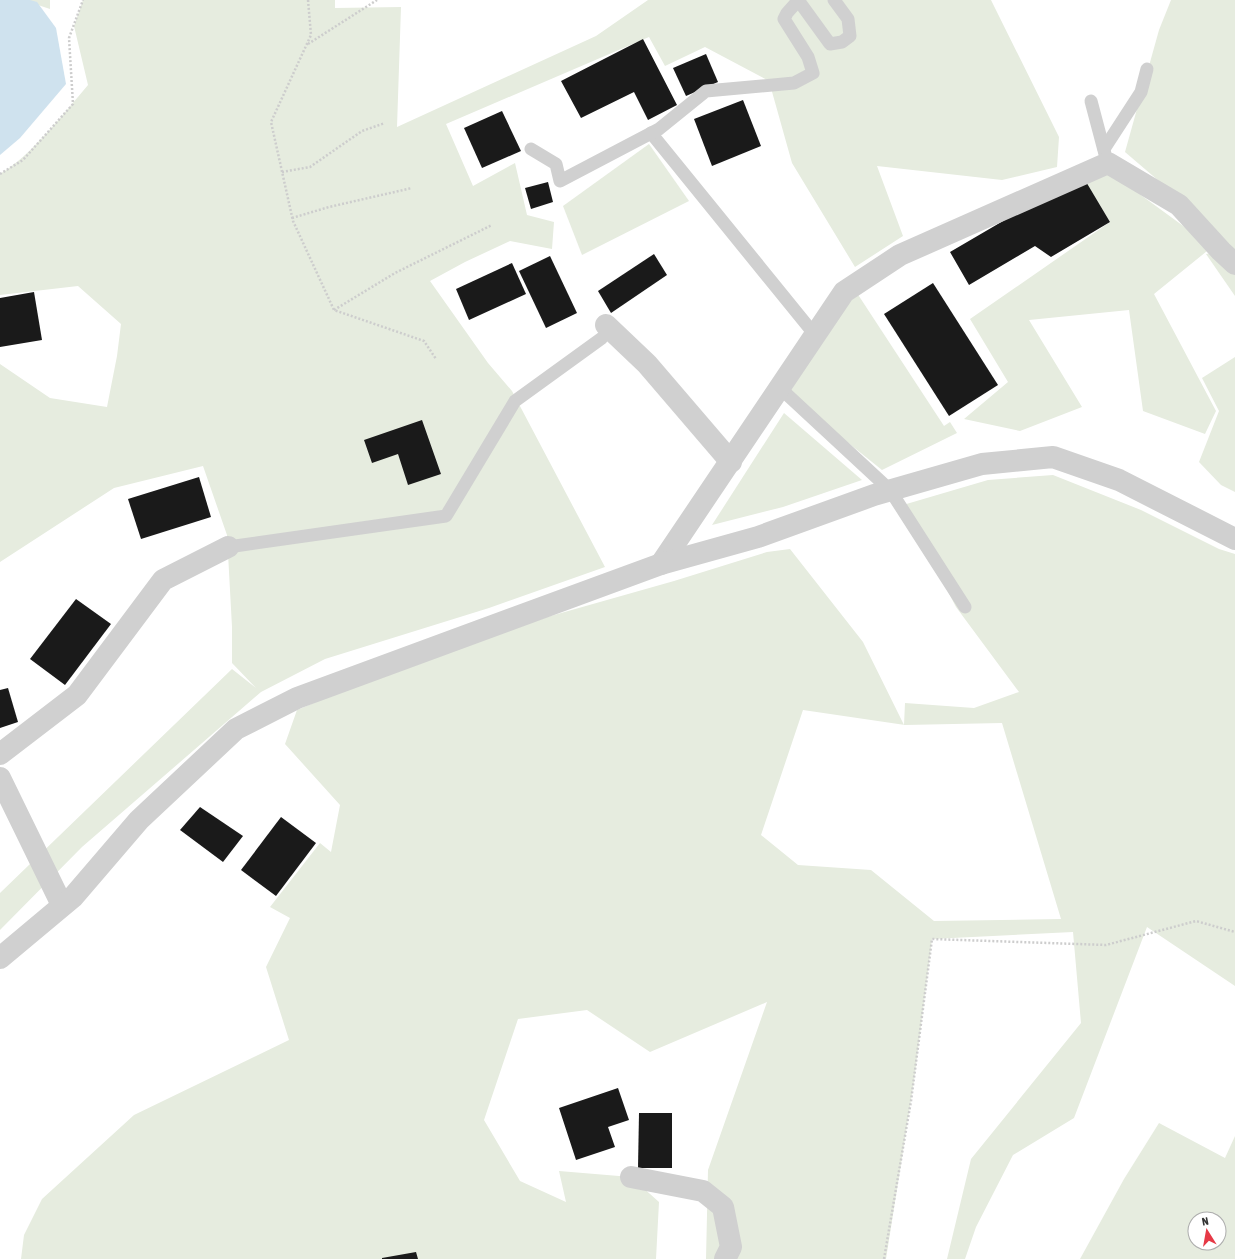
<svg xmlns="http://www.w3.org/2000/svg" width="1235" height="1259" font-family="'Asap Condensed',sans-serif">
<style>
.green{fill:#e6ecdf;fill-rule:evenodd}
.water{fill:#cfe2ee}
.building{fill:#1a1a1a}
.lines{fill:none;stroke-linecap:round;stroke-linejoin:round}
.path{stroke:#cdcdcd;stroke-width:2.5;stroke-dasharray:2 2;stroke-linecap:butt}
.service{stroke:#d0d0d0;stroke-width:13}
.minor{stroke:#d0d0d0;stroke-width:22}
.tertiary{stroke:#d0d0d0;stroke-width:22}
</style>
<rect width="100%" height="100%" fill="#fff"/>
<g class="green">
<path d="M23,0H50V9Z"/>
<path d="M83,0H335V8L401,7L397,127L596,36L648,0H991L1059,137L1057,167L1002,180L877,166L903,236L855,267L792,163L769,81L705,47L665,66L649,37L446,124L473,186L515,163L527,215L554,222L552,249L510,241L465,262L430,281L488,363L512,391L605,567L489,608L325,659L261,692L82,847L0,930V893L232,669L256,688L232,663V627L227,535L203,466L114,488L0,562V364L50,398L107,407L117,356L121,324L78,286L0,295V174C31,156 64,113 88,85L74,26Z"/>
<path d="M1171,0H1235V296L1206,254L1221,251L1187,205L1125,152L1159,30Z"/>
<path d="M649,144L689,201L582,255L563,206Z"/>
<path d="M1108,171L1212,247L1154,294L1216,411L1205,434L1143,411L1129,310L1029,320L1082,407L1020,431L964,419L1008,382L970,319L1110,222L1085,181Z"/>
<path d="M855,290L944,426L950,422L957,433L882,470L780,388Z"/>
<path d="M1235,357V492L1221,485L1199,462L1219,411L1202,378Z"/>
<path d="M784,413L862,480L783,507L712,525Z"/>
<path d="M1053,475L1141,510L1219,549L1235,554V986L1147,927L1074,1118L1013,1155L976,1227L965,1259H947L971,1159L1081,1023L1073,932L932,939L914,1081L886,1259H706L708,1170L767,1002L650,1052L587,1010L518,1019L484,1120L520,1181L566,1202L559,1171L631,1177L659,1202L656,1259H21L24,1235L42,1199L134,1115L289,1040L266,967L290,918L270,907L320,843L331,852L340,805L285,744L297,710L381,675L547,617L674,581L767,552L790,549L863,642L904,725L905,703L974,708L1019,692L956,607L903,505L988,480ZM803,710L905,725L1002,723L1061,919L934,921L871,870L798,865L761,835Z"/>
<path d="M1159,1123L1225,1158L1235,1136V1259H1080L1124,1179ZM1195,1219H1219V1243H1195Z"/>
</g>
<path class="water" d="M0,0H30L37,2L56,28L66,84L20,138L0,155Z"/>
<g class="building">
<path d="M643,39L677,105L648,120L634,92L581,118L561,81Z"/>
<path d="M706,54L718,82L686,96L673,68Z"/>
<path d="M743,100L761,146L712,166L694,119Z"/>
<path d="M502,111L521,151L482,168L464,128Z"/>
<path d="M1082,175L1110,222L1051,257L1035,246L969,285L950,252Z"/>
<path d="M548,182L553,202L531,209L525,188Z"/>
<path d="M654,254L667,275L611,313L598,291Z"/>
<path d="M550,256L577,313L546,328L519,271Z"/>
<path d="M512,263L526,294L469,320L456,289Z"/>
<path d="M933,283L998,385L949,416L884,314Z"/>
<path d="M34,292L42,340L0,347V298Z"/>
<path d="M422,420L441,474L408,485L398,454L372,463L364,440Z"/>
<path d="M199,477L211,517L141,539L128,499Z"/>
<path d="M76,599L111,624L65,685L30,659Z"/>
<path d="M8,688L18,722L0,728V690Z"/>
<path d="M200,807L243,836L223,862L180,830Z"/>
<path d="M281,817L316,843L276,896L241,870Z"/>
<path d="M618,1088L629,1120L608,1127L615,1147L576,1160L559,1108Z"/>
<path d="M639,1113H672V1168H638Z"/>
<path d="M416,1252L418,1259H382V1258Z"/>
</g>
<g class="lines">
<g class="path">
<path d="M308,0L311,35L271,122L293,221L334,310L424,341L436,359"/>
<path d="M308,44L377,0"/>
<path d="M282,172L310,167L362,131L385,123"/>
<path d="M0,174L23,160L73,104L69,38L83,0"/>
<path d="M292,218L329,207L412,188"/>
<path d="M334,310L395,273L492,225"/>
<path d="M884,1259L911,1101L932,939L1106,945L1196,921L1235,932"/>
</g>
<g class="service">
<path d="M1091,101L1105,154"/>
<path d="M651,133L815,335"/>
<path d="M531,149L556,164L560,181L659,129L706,91L794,83L813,73L808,57L784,19L787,13L796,3L801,4L830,44L842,42L850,36L848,19L834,0"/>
<path d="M1104,149L1141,92L1147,69"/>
<path d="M780,388L890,490L965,607"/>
<path d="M228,547L446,516L515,401L602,338"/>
</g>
<g class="minor">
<path d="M606,325L647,364L731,462"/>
<path d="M661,564L844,292L900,255L1108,163L1179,205L1221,251L1235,264"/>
<path d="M0,754L77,695L163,580L228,547"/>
<path d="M0,778L62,905"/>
<path d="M631,1177L703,1191L723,1207L731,1247L725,1259"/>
</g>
<path class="tertiary" d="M0,958L73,897L139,820L236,729L297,698L661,564L758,537L874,495L982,464L1053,457L1119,480L1235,539"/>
</g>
<g transform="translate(1207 1231) rotate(349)"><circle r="19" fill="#ffffff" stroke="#adadad"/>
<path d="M0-3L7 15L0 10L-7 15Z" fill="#e63946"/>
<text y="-6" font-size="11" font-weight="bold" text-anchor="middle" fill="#333333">N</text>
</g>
</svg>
